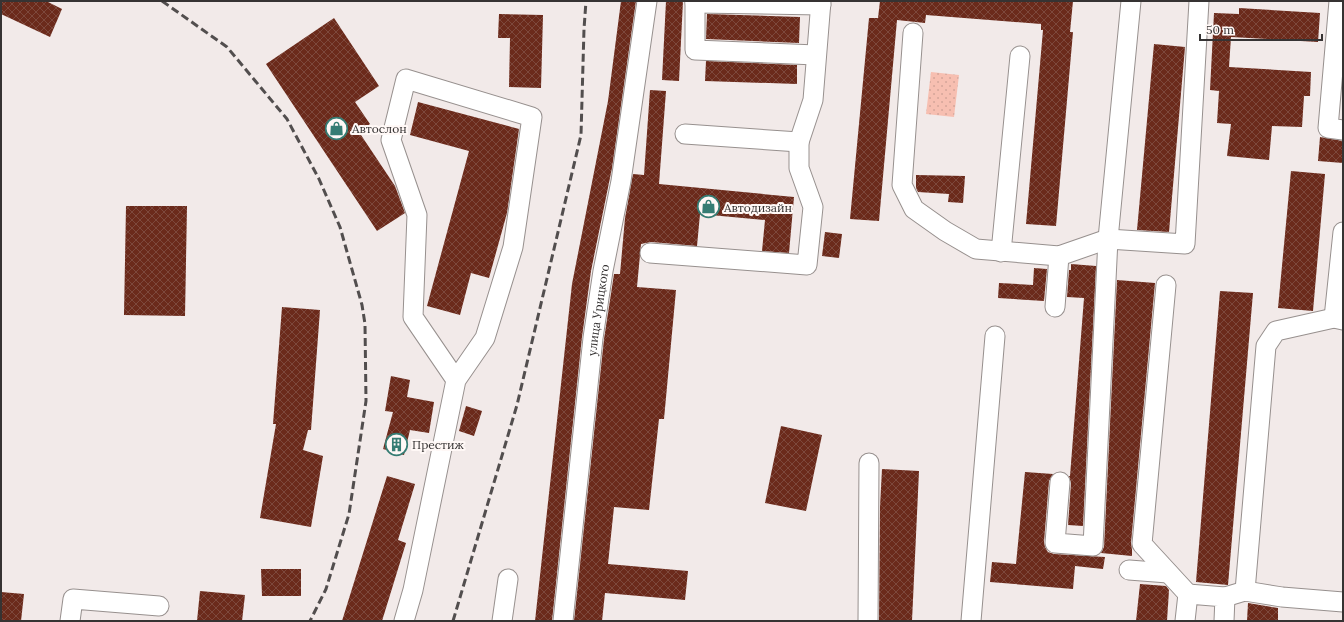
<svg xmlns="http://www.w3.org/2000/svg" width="1344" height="622" font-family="Lora,serif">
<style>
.park{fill:url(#park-dots)}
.building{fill:url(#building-cross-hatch)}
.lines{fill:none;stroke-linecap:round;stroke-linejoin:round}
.minor-casing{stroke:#97908e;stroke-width:21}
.minor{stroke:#fff;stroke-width:19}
.rail{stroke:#524e4e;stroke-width:3;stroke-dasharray:8 4;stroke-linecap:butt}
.labels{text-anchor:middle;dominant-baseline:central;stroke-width:4;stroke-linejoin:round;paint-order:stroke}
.poi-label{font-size:12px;fill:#363333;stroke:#fff8f6;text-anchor:start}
.street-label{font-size:12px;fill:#363333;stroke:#fff8f6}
</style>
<defs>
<pattern id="park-dots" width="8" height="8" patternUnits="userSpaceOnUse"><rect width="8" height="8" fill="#f7bfb1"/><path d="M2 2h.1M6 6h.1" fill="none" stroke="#d4a599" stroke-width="1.8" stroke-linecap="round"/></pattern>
<pattern id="building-cross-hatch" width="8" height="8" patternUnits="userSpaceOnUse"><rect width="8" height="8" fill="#6b2a1b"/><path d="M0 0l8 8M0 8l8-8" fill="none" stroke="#7d483c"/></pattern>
</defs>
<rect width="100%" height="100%" fill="#f2eae9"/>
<path class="park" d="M931,72L959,75L954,117L926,114Z"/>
<g class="building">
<path d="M1,1H46L62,9L50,37L1,14Z"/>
<path d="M621,1H636L612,168L591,271L582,337L552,621H535L572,284L608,101Z"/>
<path d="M666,1H683L679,81L662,80Z"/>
<path d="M880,1H1073L1070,32H1073L1056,226L1026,224L1043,30H1041V24L926,15L925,23L897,20L879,221L850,219L869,18H878Z"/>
<path d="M1239,8L1320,13L1318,42L1231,37L1229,67L1311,72L1310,96H1304L1302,127L1272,126L1269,160L1227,156L1231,124L1217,123L1219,91L1210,90L1214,13L1239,14Z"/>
<path d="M499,14L543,15L541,88L509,87L510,38H498Z"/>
<path d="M707,14L800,17L799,43L706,39Z"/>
<path d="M334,18L379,86L355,102L370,124L359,132L395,186L405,213L377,231L266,64Z"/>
<path d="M1154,44L1185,47L1169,232L1137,230Z"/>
<path d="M706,61L797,65V84L705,81Z"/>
<path d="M650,90L666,91L659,184L794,197L789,253L762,251L765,220L700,214L697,246L651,242L641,244L637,287L676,290L664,419H659L649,510L614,507L608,564L688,571L685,600L605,593L602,621H574L604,339L614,274H620L625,218L633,174L644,175Z"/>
<path d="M418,102L519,129L507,213L489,278L471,273L460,315L427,306L469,151L410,135Z"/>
<path d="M1320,137L1343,141V163L1318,161Z"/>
<path d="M1291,171L1325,174L1313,311L1278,308Z"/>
<path d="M916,175L965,176L963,203L948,202L949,194L918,192L916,188Z"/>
<path d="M126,206H187L185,316L124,315Z"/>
<path d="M825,232L842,234L839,258L822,256Z"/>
<path d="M1071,264L1096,266L1083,526L1068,525L1071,483L1069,476H1070L1084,298L1067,297L1069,270H1071Z"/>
<path d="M1034,268L1047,269L1044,301L998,298L999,283L1033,285Z"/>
<path d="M1117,280L1155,283L1131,543L1132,549V556L1101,553L1104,547Z"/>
<path d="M1220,291L1253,293L1228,585L1196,582Z"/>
<path d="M282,307L320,310L311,430H308L303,450L323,456L311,527L260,518L276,424H273Z"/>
<path d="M391,376L410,380L407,397L434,402L429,433L410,430L404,455L383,449L393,412L385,411Z"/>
<path d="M466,406L482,411L474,436L459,431Z"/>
<path d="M781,426L822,435L806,511L765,503Z"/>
<path d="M882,469L919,471L912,621H879L880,507Z"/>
<path d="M1025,472L1053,474L1049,481L1044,542L1045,547L1048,552L1054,554L1105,557L1103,569L1075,566L1073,589L990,582L992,562L1016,564Z"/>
<path d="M387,476L415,484L398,540L406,543L382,621H342Z"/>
<path d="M261,569H301V596H262Z"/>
<path d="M1140,584L1166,586L1169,590L1167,621H1136Z"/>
<path d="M200,591L245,595L242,621H197Z"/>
<path d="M1,592L24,594L21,621H1Z"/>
<path d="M1248,603L1278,608V621H1247Z"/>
</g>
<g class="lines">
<defs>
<g id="minor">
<path d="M695,1V50L816,55"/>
<path d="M1339,1L1328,128L1343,130"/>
<path d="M695,3L821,5"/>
<path d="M913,33L902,185L914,209L945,231L976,249L1059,256L1108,239L1185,244L1199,1"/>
<path d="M685,134L799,142L813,100L821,1"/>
<path d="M1001,252L1020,56"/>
<path d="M650,253L807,265L813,207L799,168V142"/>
<path d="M1166,285L1142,544L1188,594"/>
<path d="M1055,307L1059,256"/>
<path d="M1334,318L1343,232"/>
<path d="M1060,482L1055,543L1093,546L1108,239L1131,1"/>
<path d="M1129,570L1168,573"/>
<path d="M1245,591L1266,346L1276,331L1334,318L1343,320"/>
<path d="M1225,597L1245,591L1282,597L1343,602"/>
<path d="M70,621L73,599L159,606"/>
<path d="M404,621L413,590L456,380L413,317L417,215L391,140L406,79L532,117L513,247L485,338L456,380"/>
<path d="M502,621L508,579"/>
<path id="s1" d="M563,621L593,338L603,271L621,181L647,1"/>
<path d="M868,621L869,463"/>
<path d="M971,621L995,336"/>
<path d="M1185,621L1188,594L1225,597L1224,621"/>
</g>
</defs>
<use href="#minor" class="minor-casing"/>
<use href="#minor" class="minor"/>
<g class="rail">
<path d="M162,1L227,47L287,119L319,179L340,227L362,305L365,324L366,401L349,514L326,589L310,621"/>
<path d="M453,621L517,405L581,135L584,29L586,1"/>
</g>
</g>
<defs>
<symbol id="shop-ring" viewBox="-11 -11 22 22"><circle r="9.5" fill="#fff8f6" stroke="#367c73" stroke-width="1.5"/><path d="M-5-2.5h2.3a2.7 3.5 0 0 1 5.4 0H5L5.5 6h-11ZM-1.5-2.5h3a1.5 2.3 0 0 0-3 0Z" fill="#367c73"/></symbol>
<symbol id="building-ring" viewBox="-11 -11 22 22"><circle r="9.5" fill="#fff8f6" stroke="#367c73" stroke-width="1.5"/><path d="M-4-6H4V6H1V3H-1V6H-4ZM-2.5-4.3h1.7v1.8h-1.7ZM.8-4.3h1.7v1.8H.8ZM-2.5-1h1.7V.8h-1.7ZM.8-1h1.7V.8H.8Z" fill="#367c73"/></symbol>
</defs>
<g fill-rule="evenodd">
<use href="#shop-ring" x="324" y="116" width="25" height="25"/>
<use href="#shop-ring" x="696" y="194" width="25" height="25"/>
<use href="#building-ring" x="384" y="432" width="25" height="25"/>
</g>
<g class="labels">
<g class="poi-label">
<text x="352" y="128">Автослон</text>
<text x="724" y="207">Автодизайн</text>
<text x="412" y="444">Престиж</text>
</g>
<g class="street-label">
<text stroke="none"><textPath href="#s1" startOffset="313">улица Урицкого</textPath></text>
</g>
</g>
<rect width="1344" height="622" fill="none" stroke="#363333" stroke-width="4"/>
<path d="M1200 34v6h122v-6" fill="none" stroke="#363333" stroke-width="2"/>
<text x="1206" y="34" font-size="12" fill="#363333" stroke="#fff8f6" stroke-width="3" paint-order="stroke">50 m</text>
</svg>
